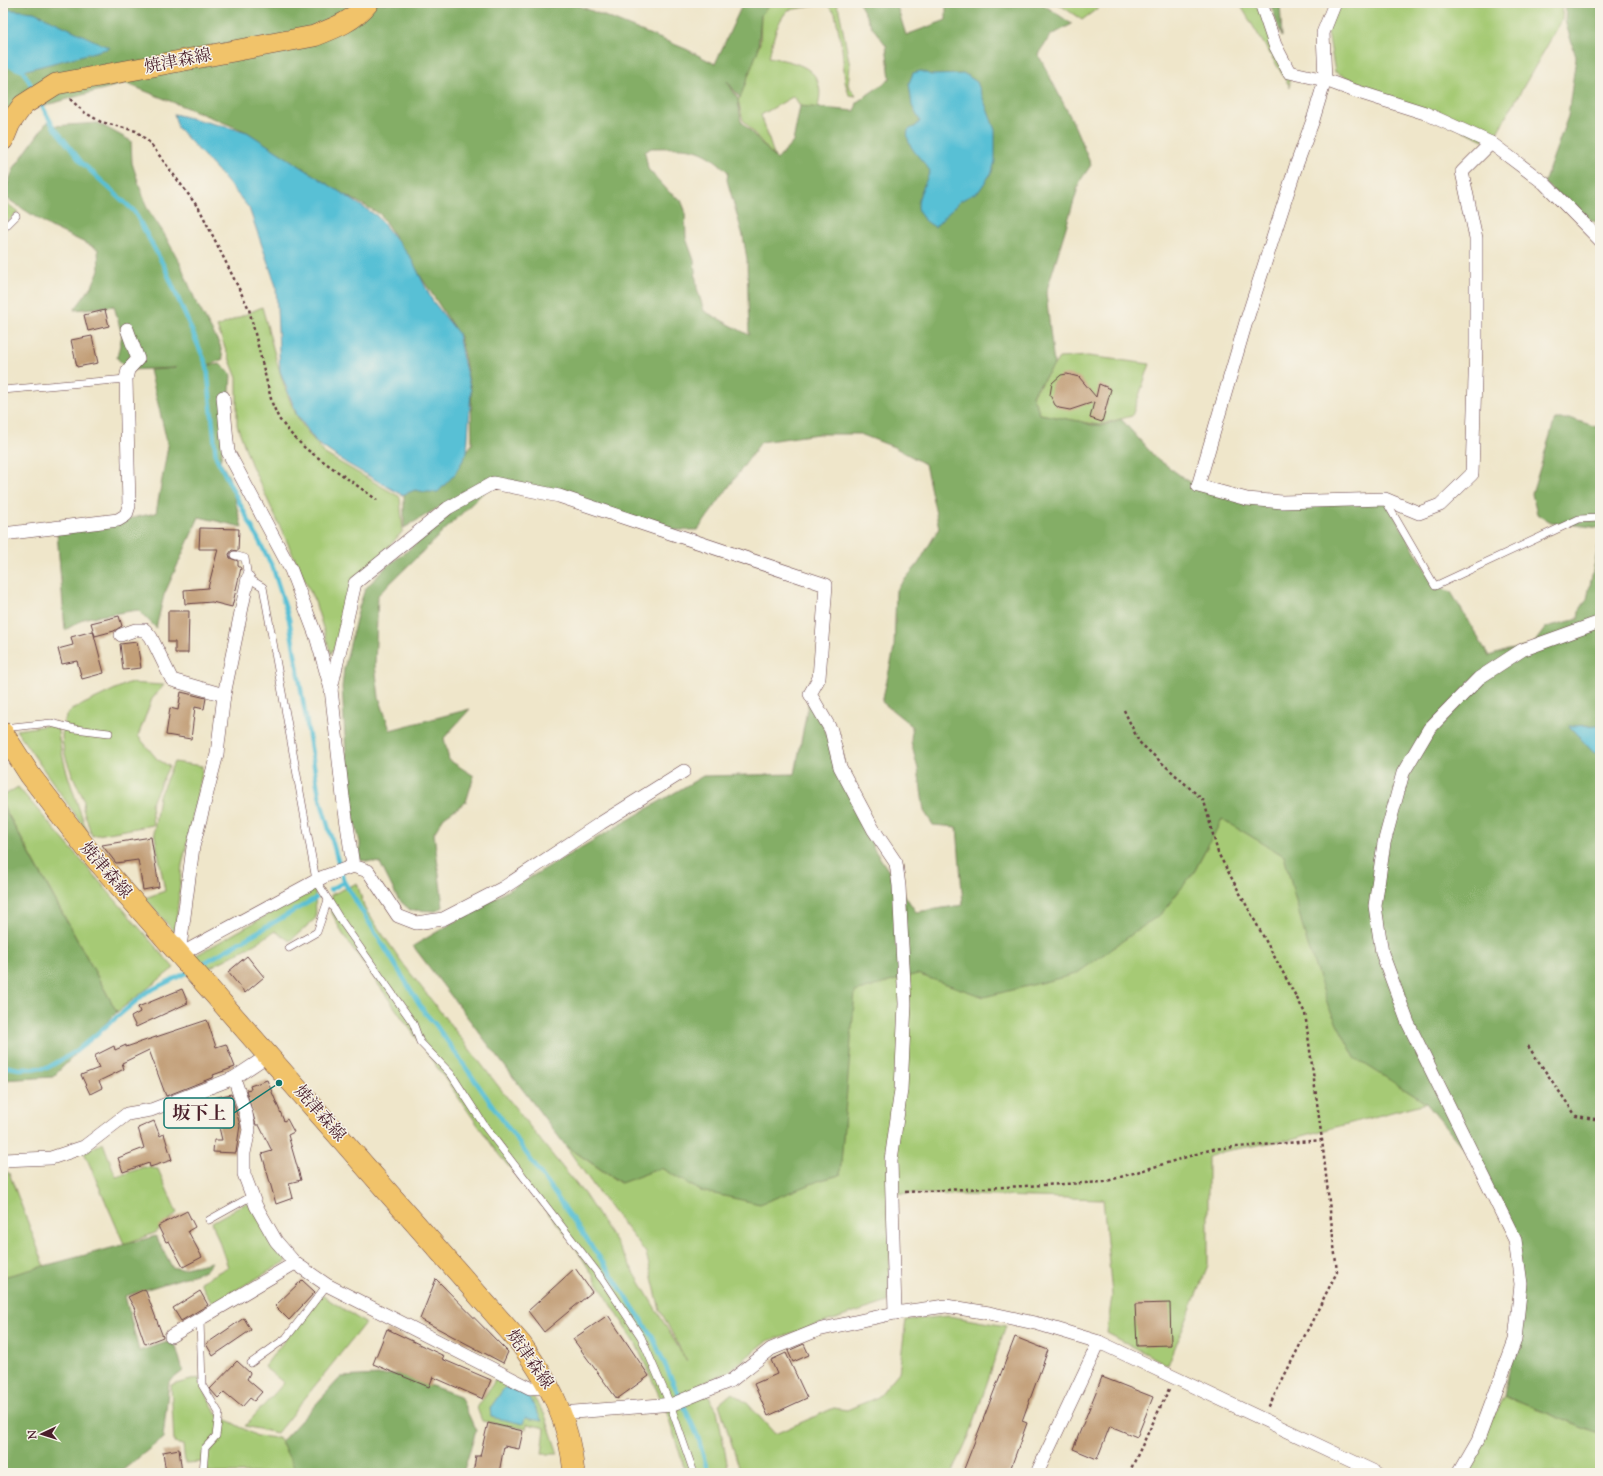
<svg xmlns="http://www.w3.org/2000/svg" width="1603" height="1476" font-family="'Sorts Mill Goudy','Noto Serif JP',serif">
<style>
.green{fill:#a6ca74;stroke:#787450}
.forest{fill:#84ae66;stroke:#676648;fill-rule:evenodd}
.water{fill:#58c0d5;stroke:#517080}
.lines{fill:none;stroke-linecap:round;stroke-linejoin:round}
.stream{stroke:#58c0d5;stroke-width:4.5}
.building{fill:#c29f78}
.service-casing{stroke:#633d43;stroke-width:8}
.minor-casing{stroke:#633d43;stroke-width:14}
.primary-casing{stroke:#633d43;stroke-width:22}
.path{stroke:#633d43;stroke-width:2.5;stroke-dasharray:3 3;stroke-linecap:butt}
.service{stroke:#fff;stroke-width:7}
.minor{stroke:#fff;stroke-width:13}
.primary{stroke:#f1c36a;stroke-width:21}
.labels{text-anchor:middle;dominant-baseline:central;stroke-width:3;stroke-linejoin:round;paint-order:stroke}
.street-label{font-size:17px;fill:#4a1f2b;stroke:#f7f3e8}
.leader{fill:none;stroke:#0f766e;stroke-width:1.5}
.callout-dot{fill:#0f766e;stroke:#f7f3e8;stroke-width:1.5}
.callout{fill:#f7f3e8;stroke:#0f766e;stroke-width:1.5}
.callout-label{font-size:18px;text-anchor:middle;font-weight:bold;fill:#4a1f2b}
</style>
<rect width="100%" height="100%" fill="#f7f3e8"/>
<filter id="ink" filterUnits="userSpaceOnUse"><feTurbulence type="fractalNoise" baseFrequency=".025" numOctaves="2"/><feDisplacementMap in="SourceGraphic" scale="8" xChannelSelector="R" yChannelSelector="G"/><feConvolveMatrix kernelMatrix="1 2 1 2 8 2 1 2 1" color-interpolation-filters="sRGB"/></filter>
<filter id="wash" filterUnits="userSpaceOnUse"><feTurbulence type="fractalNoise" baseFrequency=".012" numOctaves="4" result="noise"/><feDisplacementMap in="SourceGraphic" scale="16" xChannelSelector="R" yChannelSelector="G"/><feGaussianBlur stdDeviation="0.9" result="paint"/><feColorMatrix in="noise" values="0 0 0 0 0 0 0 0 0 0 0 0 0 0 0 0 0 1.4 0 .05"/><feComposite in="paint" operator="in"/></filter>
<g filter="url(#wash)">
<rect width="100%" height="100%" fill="#efe6ca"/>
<g class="green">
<path d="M770,3H836L839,10L850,66L848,85L856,96L849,95L845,82L842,48L835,13L826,4L788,10C776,23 773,40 769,57C787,61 815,64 819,86C821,94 819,103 817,111L800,106L794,96L761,115L775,158L743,120L738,101L760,43L761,12Z"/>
<path d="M1057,3H1105L1082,20Z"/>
<path d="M1239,3H1260L1289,72L1290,87Z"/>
<path d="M1335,3H1563L1562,20L1491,143L1335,72L1328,32Z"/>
<path d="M3,200L18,212L3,226Z"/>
<path d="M262,307C272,341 280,382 296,414C303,428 316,442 325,454L400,497L403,531L355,583L350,614L331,654L315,602L251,464L237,425V378L217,327Z"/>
<path d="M1088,356L1150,364L1132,416L1098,425L1040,414L1032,396L1059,358Z"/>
<path d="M128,683L164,685L152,699L138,736L157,759L169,766L151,804L153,825L92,836L83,809L84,800C73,775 49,735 71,710Z"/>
<path d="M57,724C61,762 75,797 88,833L16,730Z"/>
<path d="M174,762L202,766V774L182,865L175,933L145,898L165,891L154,831L159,796Z"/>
<path d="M18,787L174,968L117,1012L3,805V796Z"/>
<path d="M1222,819L1292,856L1355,1057L1426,1103L1291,1139L1225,1151L1208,1157V1265L1168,1365L1107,1333L1112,1295L1103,1199L892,1193L888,1302L767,1341L728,1372L701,1384L717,1410L729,1473H686L667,1413L636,1344L570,1239L499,1155L342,933L332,913L331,895L357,883L365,909L404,965L545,1146L585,1195L625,1257L687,1362L660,1310L646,1253L598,1192L565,1145L620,1183L661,1168L701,1191L821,1180L840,1175L854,992L1194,872Z"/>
<path d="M315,888L316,918L290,941L275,931L255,944L209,968L193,957Z"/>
<path d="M103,1143L116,1177L144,1167L158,1169L177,1213L155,1233L124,1244L84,1152Z"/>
<path d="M3,1170L9,1173L45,1267L3,1277Z"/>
<path d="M248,1202L287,1261L212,1304L200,1282L228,1267L212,1222Z"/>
<path d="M320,1294L365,1323L277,1433L245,1426L284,1383L264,1367Z"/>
<path d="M949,1316L1006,1326L969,1437L952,1473H741L719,1404L732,1393L747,1403L775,1434L834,1408L847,1410L878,1397L899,1372L906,1320Z"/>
<path d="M199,1378L216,1414L257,1436L278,1438L300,1473H202V1462L185,1463L183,1445L174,1443L171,1385Z"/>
<path d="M496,1379L530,1392L545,1415L558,1454H542L545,1428L527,1424L526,1429L482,1421L477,1408Z"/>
<path d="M1504,1396L1600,1435V1473H1460Z"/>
</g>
<g class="forest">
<path d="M3,3H275L308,6L368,3H572L686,49L715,64L743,3H771L761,15L758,50L740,98L727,81L738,99L741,121L777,160L793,142L800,106L855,111L857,102L890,79L886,45L872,27L859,3H896L906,35L946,20V3H962L963,4L965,3H1041L1072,24L1050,36L1038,54L1072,120L1091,165L1080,181L1046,293L1054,365L1032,395L1040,414L1079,421L1092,425H1104L1121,419L1155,457L1185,479L1198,486L1282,502L1385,499L1435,586L1451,592L1489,656L1508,650L1532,646L1546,627L1578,619L1579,611L1587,599L1600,538V1435L1504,1396L1513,1351L1516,1247L1482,1171L1426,1103L1355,1058L1329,1008L1307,943L1284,856L1222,819L1194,872L1162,913L1076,974L984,997L917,974L855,992L840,1175L821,1180L760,1204L701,1191L661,1168L621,1183L565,1145L413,946L703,776L795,774L810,694L874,849L916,912L963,905L957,827L933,825L924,811L918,769L911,742L912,726L882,702L894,649L896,590L918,564L939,528L925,464L894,447L860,434H818L761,442L698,530H665L590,506L487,479L404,528V491L443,487L472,444L471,391L460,337L380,214L325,184L247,132L125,83L8,116L3,125ZM651,148C688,148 700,144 728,172L727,180L743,236L747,259L749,335L704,311L697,288L694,260L686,238L685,210L681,200L670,193L648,169L645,152Z"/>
<path d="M1270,3H1280L1282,37Z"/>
<path d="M1566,3H1600V224L1581,215L1544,183L1568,116L1576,57L1565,21Z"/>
<path d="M47,122L53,126L98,123L131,141L132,163L147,208L163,232L180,263L196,302L220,345L223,359L209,365L220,364L231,374L228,427L220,461L229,477L242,527L199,517L164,595L156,628L138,610L86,618L65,630L57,533L156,513L168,446L150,370L176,368L128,370L117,358L122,335L114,306L74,310L92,286L99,270L98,249L51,227L3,196L14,168Z"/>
<path d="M1555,419H1572L1600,428V528L1551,522L1537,514L1532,494Z"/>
<path d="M490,486L378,595L375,665L379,697L390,730L470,709L444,738L449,760L474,776L466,802L444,817L434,833L443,907L436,911L410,910L398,899L380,863L360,860V842L353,816L346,752L342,687L344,669L359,607L365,589L386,567L407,551L440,523L461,500Z"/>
<path d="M3,806L117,1012L53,1077L3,1080Z"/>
<path d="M156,1236L172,1267L180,1269L212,1262L205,1271L125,1296L139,1351L174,1340L183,1371L169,1382L163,1438L123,1470L90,1473H3V1277Z"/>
<path d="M398,1374L460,1396L476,1431L463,1473H297L281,1442L341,1377Z"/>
</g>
<g class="water">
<path d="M3,9L34,12L110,48L23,71L3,62Z"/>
<path d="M921,71L931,75L965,74L977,82L995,130V161L992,172L979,191L960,201L935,227C906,211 921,195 930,171C922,158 904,146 908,130L916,126L920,121L912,106L909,83L913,73Z"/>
<path d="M174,114L247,132L377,216L411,258L432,300L458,333L463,359L471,391L467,453L455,474L438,492H425L415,490L402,495L346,463L317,443L297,415L280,371L276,286L249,208L218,171L178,128Z"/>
<path d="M1600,725V755L1593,752L1569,726Z"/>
<path d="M505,1387L528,1395L542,1421L525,1418L523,1424L491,1417L490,1408Z"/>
</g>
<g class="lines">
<g class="stream">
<path d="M3,63L23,71L35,92"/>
<path d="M39,100L53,126L82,163L134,211L165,268L207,366L216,457L273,568L289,619L319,795L344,882L425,1013L435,1024L607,1268L652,1336L698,1437L708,1473"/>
<path d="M330,890L344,882"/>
<path d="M197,967L316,898"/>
<path d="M3,1066L19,1069L47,1068L75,1052L147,992L188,972"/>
</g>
</g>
<g id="blocks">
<g class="building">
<path d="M105,310L109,326L88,331L84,315Z"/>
<path d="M92,336L98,363L77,367L71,340Z"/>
<path d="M1067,374L1079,377L1096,397L1099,384L1111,389L1102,422L1090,418L1094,402L1070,410L1059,408L1055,405L1050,395L1052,383L1061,375Z"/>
<path d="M200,528L239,529L238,551L232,550L229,554L230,558L238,561V566L241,568L232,607L212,602L185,604L184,590L208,588L218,549H199Z"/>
<path d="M168,611H189L188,653H175V642H168Z"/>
<path d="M119,616L122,626L114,631L95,636L91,623Z"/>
<path d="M93,631L104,673L82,679L77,661L62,664L58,649L73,645L71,637Z"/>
<path d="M137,642L141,668L123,670L120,644Z"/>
<path d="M181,692L206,698L204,709L195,707L191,739L166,735L170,708L178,710Z"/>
<path d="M151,837L159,887L143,890L138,860L116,863L102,845Z"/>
<path d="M247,956L264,977L245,993L228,972Z"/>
<path d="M182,989L188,1003L136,1027L131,1017L140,1012L138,1007Z"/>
<path d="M207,1020L216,1047L226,1044L235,1067L213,1075L214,1077L166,1096L149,1050L122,1063L124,1069L99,1081L102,1088L90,1094L81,1075L99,1068L94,1056L114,1046L115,1050L126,1045V1047Z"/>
<path d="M267,1080L284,1121L287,1119L294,1132L288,1135L301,1180L289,1183L293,1198L276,1204L262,1154L272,1151L259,1125H256L246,1090L251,1089L250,1086Z"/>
<path d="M231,1094L240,1125L236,1153L213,1152L214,1140H222L212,1098Z"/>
<path d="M154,1121L160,1136L164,1134L172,1160L150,1167L149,1163L123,1172L118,1158L144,1148L138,1128Z"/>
<path d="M187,1211L195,1227L188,1231L202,1257L183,1267L169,1241L166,1242L158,1226Z"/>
<path d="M575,1268L592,1292L544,1332L528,1311Z"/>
<path d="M436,1279L508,1352L503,1363L420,1319Z"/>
<path d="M302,1280L315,1292L289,1320L275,1306Z"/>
<path d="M145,1289L163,1337L145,1344L134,1312L136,1311L128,1297Z"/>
<path d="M200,1291L208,1305L181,1321L173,1308Z"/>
<path d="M1170,1303L1171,1345L1137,1346L1135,1304Z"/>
<path d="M608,1315L649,1376L617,1399L573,1339Z"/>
<path d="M244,1318L251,1330L213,1356L206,1344Z"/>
<path d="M387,1329L444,1356L442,1359L491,1380L483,1399L433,1377L429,1387L373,1364Z"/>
<path d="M1015,1337L1048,1350L1022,1421L1027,1423L1009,1473H976L964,1469Z"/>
<path d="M804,1344L809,1355L793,1362L788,1351Z"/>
<path d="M786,1353L807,1398L768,1416L754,1384L777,1374L771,1360Z"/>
<path d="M237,1361L250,1373L247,1379L262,1392L254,1401L250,1398L242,1407L224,1392L218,1398L210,1389Z"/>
<path d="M1102,1377L1153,1397L1137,1437L1110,1426L1097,1459L1073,1449Z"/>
<path d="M488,1423L523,1431L519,1449L504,1446L499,1473H473L476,1456H480Z"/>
<path d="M179,1449L182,1473H166L163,1452Z"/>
</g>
</g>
</g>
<g filter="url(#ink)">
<use href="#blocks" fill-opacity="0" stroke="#633d43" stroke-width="1"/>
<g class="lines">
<defs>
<g id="service">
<path d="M3,229L16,216"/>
<path d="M3,390L126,379"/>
<path d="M1385,500L1435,586L1579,519L1600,518"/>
<path d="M234,555L245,558L248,578L263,587L316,880L340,919L413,1023L420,1042L451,1074L486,1128L603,1280L641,1337L670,1404L694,1473"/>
<path d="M3,728L51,723L75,729L109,733"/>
<path d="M289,948L317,932L328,900"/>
<path d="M209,1220L252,1196"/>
<path d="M200,1320L202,1385L219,1413L216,1436L205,1448L203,1473"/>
<path d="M251,1363L286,1338L327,1285"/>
</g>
<g id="minor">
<path d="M1261,3L1275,45L1289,72L1325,80L1352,90L1425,113L1491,143"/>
<path d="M1335,3L1323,33L1325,80L1313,120L1296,166L1246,322L1198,486L1247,499L1282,502L1385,499L1419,513L1440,505L1472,474L1476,346V238L1462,172L1491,143L1544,183L1600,240"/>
<path d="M223,397L228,452L291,570L316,636L331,689L343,797L353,866"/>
<path d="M3,534L118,520L126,515L129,506L126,379L128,370L138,359L127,329"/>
<path d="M121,635L135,630H145L151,637L172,680L224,695"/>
<path d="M331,689L355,583L448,508L493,483L559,496L826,585L819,678L810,694L831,730L840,767L873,829L896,863L899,886L905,1004L901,1090L891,1160L895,1313"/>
<path d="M179,955L323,877L353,866L368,871L398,916L416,923L443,919L503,888L601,823L684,771"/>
<path d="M179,955L193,847L217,754L224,695L248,578"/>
<path d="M234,1078L246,1114L249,1130L244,1153V1174L256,1206L276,1241L295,1263L327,1285L530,1388L549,1387"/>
<path d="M3,1160L51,1158L84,1147L127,1114L151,1110L234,1078L267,1056"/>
<path d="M171,1336L295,1263"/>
<path d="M562,1413L673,1404L732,1380L771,1349L818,1330L895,1313L946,1306L989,1313L1039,1324L1099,1342L1377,1473"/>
<path d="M1037,1473L1099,1342"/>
<path d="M1459,1473L1478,1440L1515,1340L1521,1284L1515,1240L1408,1023L1382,953L1375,906L1384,843L1403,773L1429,729L1479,678L1522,650L1600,622"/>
</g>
<g id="primary">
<path d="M3,140L10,123L23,105L56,84L314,36C335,28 354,21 368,3"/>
<path d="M3,733L30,775L87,849L521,1344C552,1387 569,1420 574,1473"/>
</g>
</defs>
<use href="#service" class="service-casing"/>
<use href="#minor" class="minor-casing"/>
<use href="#primary" class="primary-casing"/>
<g class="path">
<path d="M70,99L84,112L101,122L136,131L150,143L200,210L249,309L272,403L279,419L292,435L306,449L377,500"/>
<path d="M1124,710L1139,742L1204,801L1218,853L1305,1013L1322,1140L1337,1272L1268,1408"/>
<path d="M1528,1046L1576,1116L1600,1120"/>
<path d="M905,1192L1104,1182L1213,1149L1322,1140"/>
<path d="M1129,1473L1169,1389"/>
</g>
<use href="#service" class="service"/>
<use href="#minor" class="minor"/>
<use href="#primary" class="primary"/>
</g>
</g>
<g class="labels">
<g class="street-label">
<text transform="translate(178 62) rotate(-11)">焼津森線</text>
<text transform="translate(105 871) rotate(49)">焼津森線</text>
<text transform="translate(319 1114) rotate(49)">焼津森線</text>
<text transform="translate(529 1360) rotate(55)">焼津森線</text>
</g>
</g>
<path class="leader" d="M279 1083L234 1113"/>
<circle class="callout-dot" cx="279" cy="1083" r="4"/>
<rect class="callout" x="164" y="1098" width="70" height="30" rx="4"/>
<g class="callout-label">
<text x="199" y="1119">坂下上</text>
</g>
<rect width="1603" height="1476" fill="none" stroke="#f7f3e8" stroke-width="16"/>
<g transform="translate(42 1434) rotate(266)" stroke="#f7f3e8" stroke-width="3" paint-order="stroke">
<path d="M0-3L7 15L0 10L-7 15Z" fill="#4a1f2b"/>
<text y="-6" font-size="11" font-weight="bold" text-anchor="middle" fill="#4a1f2b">N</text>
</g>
</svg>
